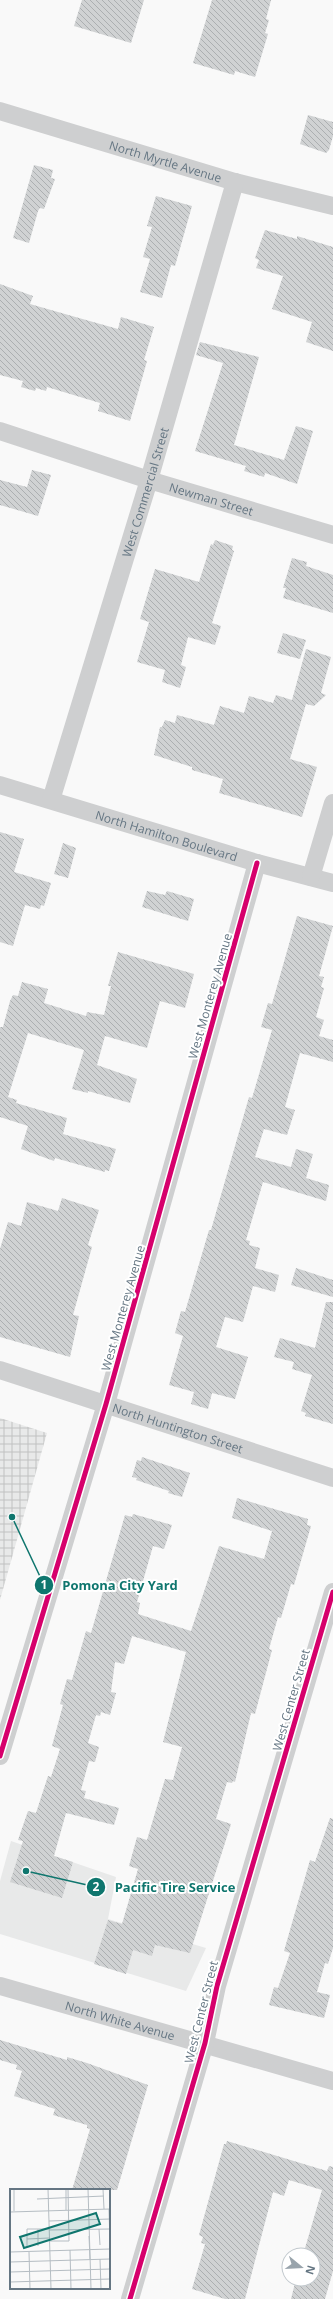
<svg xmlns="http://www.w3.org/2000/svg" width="333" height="2299" font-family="'Open Sans',sans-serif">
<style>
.built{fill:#e8e9e9}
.industrial{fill:url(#industrial-grid)}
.building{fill:url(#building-back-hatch)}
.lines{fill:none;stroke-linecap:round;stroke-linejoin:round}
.minor{stroke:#cecfd0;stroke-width:18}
.cycleway-casing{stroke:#fff;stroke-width:8}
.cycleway{stroke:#d6006c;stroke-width:5}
.labels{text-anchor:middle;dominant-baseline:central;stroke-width:4;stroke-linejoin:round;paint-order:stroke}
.street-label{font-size:12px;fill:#657683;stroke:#fff}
.inset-road{fill:none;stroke:#b5bdc3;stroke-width:1}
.view{fill:#0f766e;fill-opacity:0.15;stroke:#0f766e;stroke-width:2}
.inset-edge{fill:none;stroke:#657683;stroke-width:2}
.leader{fill:none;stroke:#0f766e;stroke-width:1.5}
.callout-dot{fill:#0f766e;stroke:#fff;stroke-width:1.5}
.mark-label{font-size:12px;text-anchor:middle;font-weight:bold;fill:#fff}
.callout-label{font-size:13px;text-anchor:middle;font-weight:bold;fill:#0f766e;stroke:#fff;stroke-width:4;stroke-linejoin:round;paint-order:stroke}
</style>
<defs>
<pattern id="industrial-grid" width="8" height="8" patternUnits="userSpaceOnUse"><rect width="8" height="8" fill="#e8e9e9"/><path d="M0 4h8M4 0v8" fill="none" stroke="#c0c1c2"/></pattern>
<pattern id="building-back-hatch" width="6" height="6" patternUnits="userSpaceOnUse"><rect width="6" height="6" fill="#d0d2d3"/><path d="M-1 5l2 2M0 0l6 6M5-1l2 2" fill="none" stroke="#acafb1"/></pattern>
</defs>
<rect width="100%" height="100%" fill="#f9f9f9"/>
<path class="built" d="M11,1841L116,1877L108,1919L206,1948L186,1991L0,1934V1881Z"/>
<path class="industrial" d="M0,1418L47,1433L0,1600Z"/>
<g class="building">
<path d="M82,0H144L131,43L74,26Z"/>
<path d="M212,0H271L266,19L269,20L265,33L268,34L255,77L235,71L234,75L193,63Z"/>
<path d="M308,115L333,122V136L329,150L326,153L300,144Z"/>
<path d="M34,165L53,170L51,178L55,179L44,209L40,208L38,211L29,243L13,238Z"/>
<path d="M156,196L192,206L175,266L171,265L162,298L140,292L150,259L143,257L152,227L147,226Z"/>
<path d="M265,230L297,239V236L333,247V351L306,342L312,322L272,309L283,276L256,268L259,260L255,258Z"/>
<path d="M0,284L33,296L30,304L79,318L118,329L121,317L154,327L144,360L147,361L130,421L98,411L100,403L47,387L46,391L36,388L35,391L21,387L23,381L0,375Z"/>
<path d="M200,342L259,357L234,445L284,460L296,426L313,431L297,484L265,473L264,477L244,471L246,466L195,451L223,363L196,355Z"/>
<path d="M32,470L51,475L38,516L0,505V480L27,487Z"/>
<path d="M215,540L233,546L232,550L234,551L212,623L221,626L215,645L188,637L181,665L186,667L180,688L162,682L165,670L137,662L149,622L140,619L155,569L199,582L211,544L213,545Z"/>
<path d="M292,558L307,562L306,566L333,575V613L283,598L286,588H283Z"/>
<path d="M283,633L306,640L300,659L277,653Z"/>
<path d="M306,649L331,657L321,693L326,695L314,706L306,704L290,759L317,767L302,817L219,793L223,779L192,770V767L154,755L160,727H162L165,720L175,723L177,715L214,725L220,706L244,713L249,696L273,703L276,695L292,700Z"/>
<path d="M0,832L24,839L14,872L51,883L44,906L41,905L40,909L25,905L13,946L0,942Z"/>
<path d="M63,843L76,848L68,878L54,874Z"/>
<path d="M147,891L165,895L167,891L194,899L188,921L142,907Z"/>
<path d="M297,916L333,926L319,976L324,977L321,987L324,988L316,1017L324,1020L319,1036L333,1040V1062L300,1053L285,1107L295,1110L287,1135L264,1129L255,1157L291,1167L296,1149L313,1154L306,1178L329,1185L326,1201L263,1182L246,1240L250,1241L249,1245L260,1248L255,1268L279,1275L275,1292L253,1286L243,1322L225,1317L216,1347L248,1357L235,1399L212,1393L208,1409L191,1404L194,1392L169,1385L183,1336L175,1333L181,1311L185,1312L209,1230H211L249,1097L252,1098L272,1030L261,1027L268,1003L272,1004Z"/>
<path d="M118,952L194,974L185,1008L160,1001L147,1048L105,1036L97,1065L137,1079L130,1103L88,1091V1093L72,1089L84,1050L28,1033L8,1097L17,1100L16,1103L67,1118L63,1134L116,1149L109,1171L105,1170V1172L55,1158L54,1161L21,1149L28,1126L0,1117V1027H3L10,1001L13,995L18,996L22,982L48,989L44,1003L86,1016L87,1012L104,1015L111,986H108Z"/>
<path d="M62,1198L99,1210L88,1245L92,1247L73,1315L79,1316L70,1357L0,1337V1249L8,1222L21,1226L27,1202L58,1211Z"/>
<path d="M296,1268L333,1280V1297L291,1285Z"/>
<path d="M326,1302H333V1424L305,1416L306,1413L301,1411L312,1375L292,1369L294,1362L274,1357L280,1338L315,1348Z"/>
<path d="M142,1457L190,1473L182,1497L168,1493L169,1491L136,1480L137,1478L132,1477L137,1460L141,1461Z"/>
<path d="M237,1498L308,1519L307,1525L311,1526L294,1585L291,1584L281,1618L278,1617L269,1649L272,1650L255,1714L251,1713L235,1782L233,1781L232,1783L227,1782L216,1819L231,1824L190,1953L155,1945L152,1956L133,1950L126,1974L94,1964L108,1920L122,1924L138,1869L129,1866L137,1837L147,1840L165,1779L173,1780L182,1747L163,1742L186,1652L132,1636L124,1664L115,1662L111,1692L116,1693L110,1715L101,1712L100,1716L96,1715L88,1743L99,1747L95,1762L89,1761L81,1790L86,1791L84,1798L119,1808L114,1825L66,1813L54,1856L73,1862L62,1898L10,1882L23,1841L18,1840L28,1811L36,1813L48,1776L51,1777L60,1749L52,1746L63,1705L60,1704L67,1679L72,1680L86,1631L91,1633L125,1515L132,1517L133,1514L172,1525L164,1549L153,1546L137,1602L140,1603L138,1614L191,1631L219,1546L264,1559L272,1531L232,1518Z"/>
<path d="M330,1818L333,1819V1948L328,1964L325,1963L317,1992L330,1995L324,2018L269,2005L274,1987L278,1988L290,1953L284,1951L310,1860L315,1862Z"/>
<path d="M0,2040L67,2060V2057L87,2063L148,2085L117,2190H72L90,2129L87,2128V2125L53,2115L55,2109L14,2096L22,2071L16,2069L17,2065L0,2060Z"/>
<path d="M227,2141L327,2171L329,2166L333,2167V2271L325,2299H291L296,2279H313V2255H303L322,2190L289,2180L284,2196L273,2192L245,2299H225L192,2289L205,2244L201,2243L203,2237L199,2235L224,2144H226Z"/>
</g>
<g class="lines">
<g class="minor">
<path id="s1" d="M0,111L235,182L333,206"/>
<path id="s2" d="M0,431L149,480L333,535"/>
<path id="s3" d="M0,785L257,863L333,883"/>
<path id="s4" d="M51,800L149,480L235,182"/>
<path d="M311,877L333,803"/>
<path id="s5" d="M0,1370L333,1478"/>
<path d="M0,1756L106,1404L257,863"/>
<path id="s6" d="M0,1986L333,2081"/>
<path d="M130,2299L205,2043L217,1986L333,1592"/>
</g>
<defs>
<g id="cycleway">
<path d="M0,1756L106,1404L257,863"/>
<path d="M130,2299L205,2043L217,1986L333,1592"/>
</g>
</defs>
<use href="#cycleway" class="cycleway-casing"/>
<use href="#cycleway" class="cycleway"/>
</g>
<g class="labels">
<g class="street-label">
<text stroke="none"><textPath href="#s1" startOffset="173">North Myrtle Avenue</textPath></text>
<text stroke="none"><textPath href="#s4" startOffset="322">West Commercial Street</textPath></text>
<text stroke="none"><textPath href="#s2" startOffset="222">Newman Street</textPath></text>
<text stroke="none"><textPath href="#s3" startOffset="174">North Hamilton Boulevard</textPath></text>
<text transform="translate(210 996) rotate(-74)">West Monterey Avenue</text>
<text transform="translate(123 1308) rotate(-74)">West Monterey Avenue</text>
<text stroke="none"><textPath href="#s5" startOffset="187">North Huntington Street</textPath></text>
<text transform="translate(291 1700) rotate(-74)">West Center Street</text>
<text transform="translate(201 2012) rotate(-76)">West Center Street</text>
<text stroke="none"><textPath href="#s6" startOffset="125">North White Avenue</textPath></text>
</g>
</g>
<g transform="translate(10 2189)">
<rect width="100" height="100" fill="#f9f9f9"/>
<path class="inset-road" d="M4,0V22M38,0L41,100M56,0V21M78,0L81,100M93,0L94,20M27,10L94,7M99,20L100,56M0,23L100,20M39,32L100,30M28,40V57M89,40L90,56M39,41L100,40M79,47L80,70M17,50L39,49M40,52H59L58,0M17,58V40H39M60,61L61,100M0,63L100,60M19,63L20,100M90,70L91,100M0,73L100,70M0,83L100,80M0,93L100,90"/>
<path class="view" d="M86,24L90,35L14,59L10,48Z"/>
<rect width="100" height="100" class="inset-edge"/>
</g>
<path class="leader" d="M12 1517L44 1585M26 1871L96 1887"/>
<g class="callout-dot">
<circle cx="12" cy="1517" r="4"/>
<circle cx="26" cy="1871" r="4"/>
<circle cx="44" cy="1585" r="10"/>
<circle cx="96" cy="1887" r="10"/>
</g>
<g class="mark-label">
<text x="44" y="1589">1</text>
<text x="96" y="1891">2</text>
</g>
<g class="callout-label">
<text x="120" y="1590">Pomona City Yard</text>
<text x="175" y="1892">Pacific Tire Service</text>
</g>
<g transform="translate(301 2267) rotate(108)"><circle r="19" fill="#ffffff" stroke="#c1c8cd"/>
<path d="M0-3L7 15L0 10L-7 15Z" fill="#99a4ac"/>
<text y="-6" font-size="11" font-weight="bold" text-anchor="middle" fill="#657683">N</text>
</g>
</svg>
